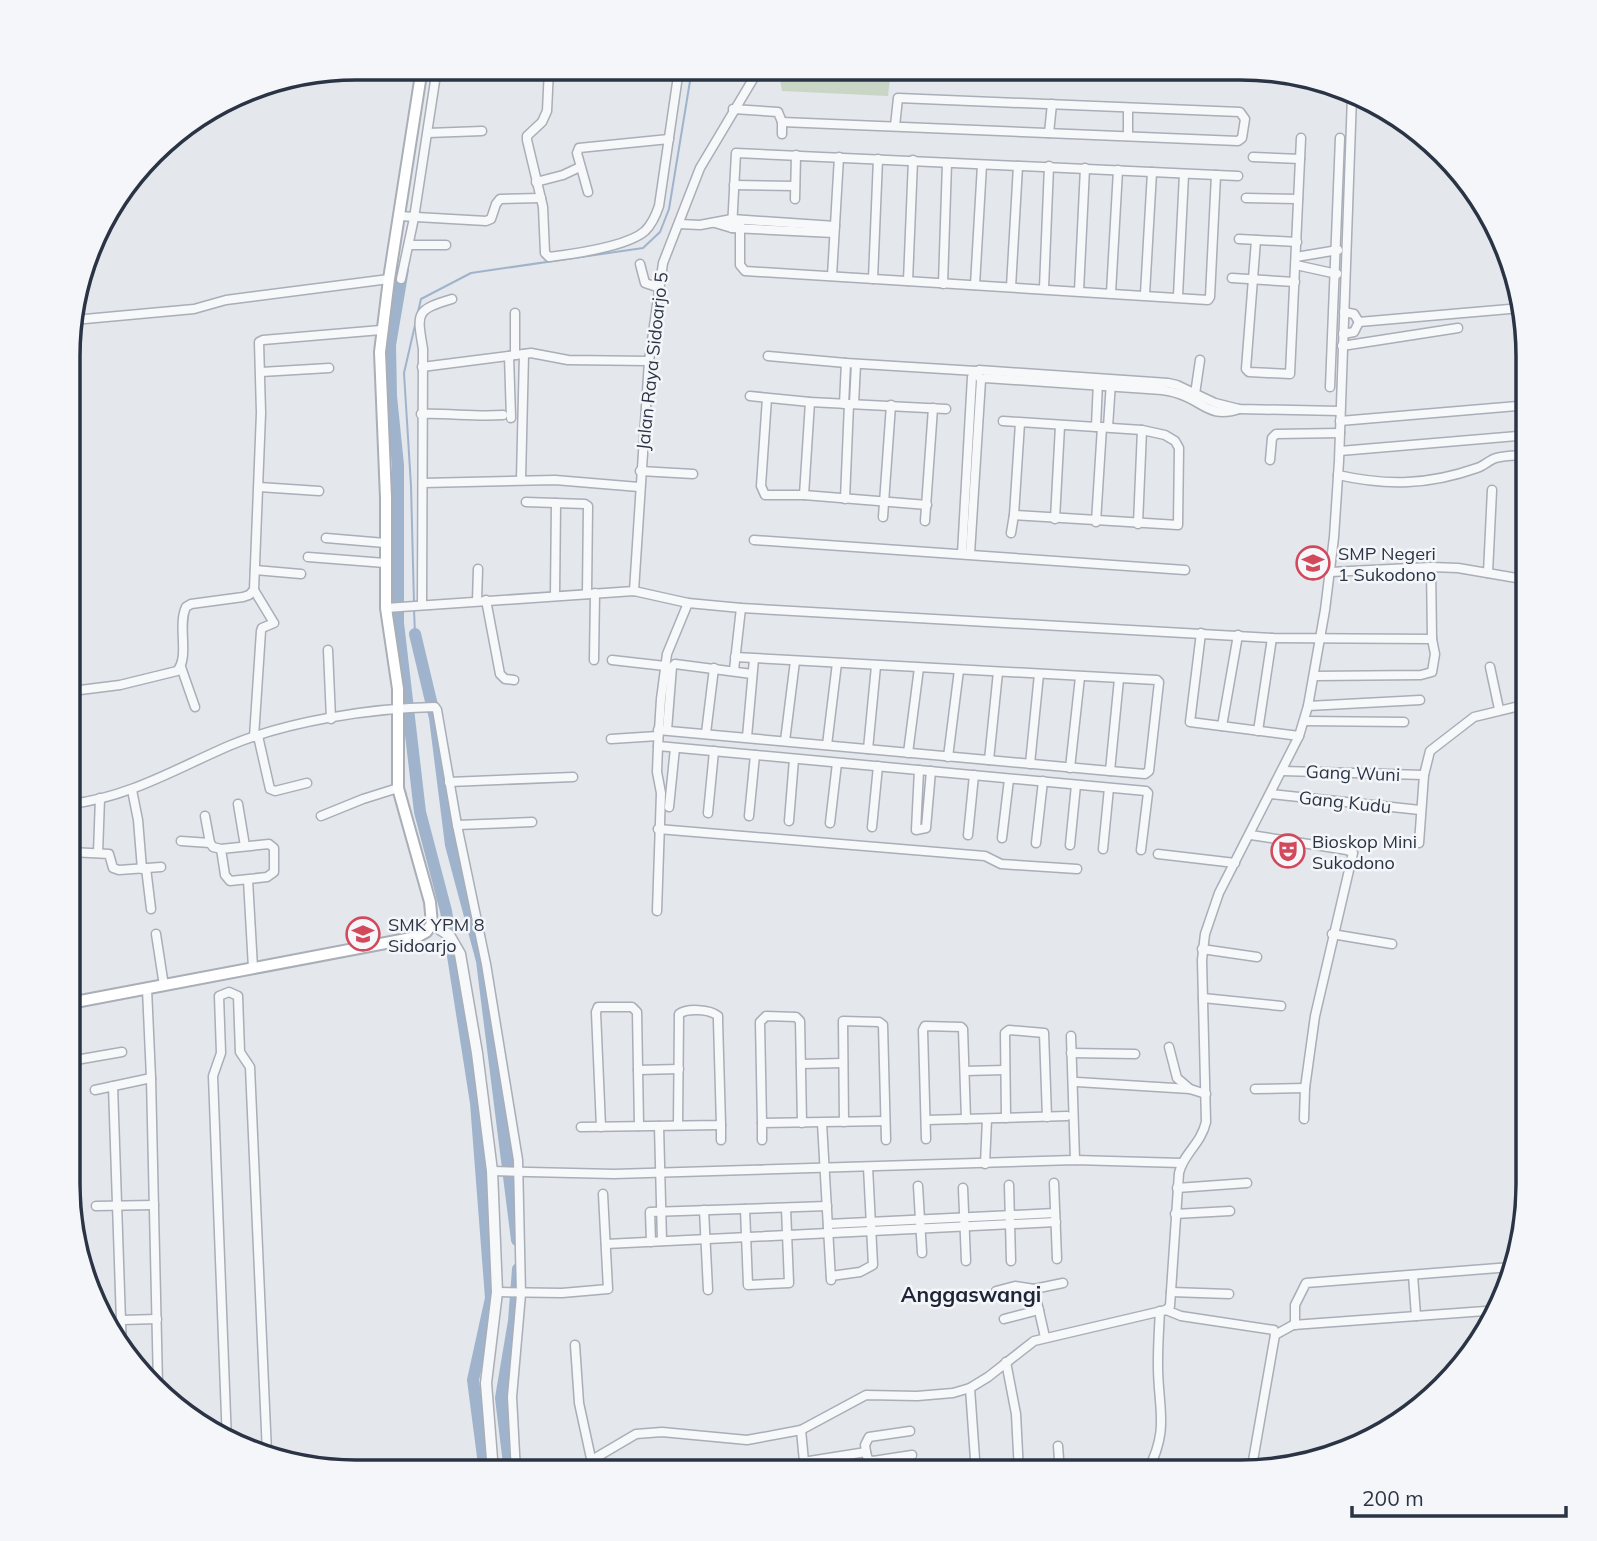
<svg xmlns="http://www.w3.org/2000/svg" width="1597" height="1541" font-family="Mulish,sans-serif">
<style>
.green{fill:#c9d6c5}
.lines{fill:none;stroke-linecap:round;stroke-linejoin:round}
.stream{stroke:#9fb4cc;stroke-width:2}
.river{stroke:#9fb4cc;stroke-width:12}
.minor-casing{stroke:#a9aeb7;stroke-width:11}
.tertiary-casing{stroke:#a9aeb7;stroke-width:13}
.secondary-casing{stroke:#a9aeb7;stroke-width:14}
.minor{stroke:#f7f8fa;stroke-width:8}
.tertiary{stroke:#f7f8fa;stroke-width:10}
.secondary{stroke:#fff;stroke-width:10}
.labels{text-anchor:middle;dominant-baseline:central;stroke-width:5;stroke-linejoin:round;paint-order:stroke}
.street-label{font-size:18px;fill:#2b3445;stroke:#f4f6f9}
.poi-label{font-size:18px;fill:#2b3445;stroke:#f4f6f9;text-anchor:start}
.quarter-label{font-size:21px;font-weight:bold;fill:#1d2536;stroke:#f4f6f9}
.rim{fill:none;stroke:#2b3445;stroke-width:3.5}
</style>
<rect width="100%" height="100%" fill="#e4e7ec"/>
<path class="green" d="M778,69L891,70L888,96L782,91Z"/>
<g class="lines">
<g class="stream">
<path d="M414,603L411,486L404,373L421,299L471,273L643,248L660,232L669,209L692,69"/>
<path d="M414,609L415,634"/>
</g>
<g class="river">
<path d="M403,269L390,345L391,396L398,465V623L420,812L446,911L476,1103L491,1298L473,1380L485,1472"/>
<path d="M415,634L435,718L451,845L482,961L517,1240"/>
<path d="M510,1472L501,1398L514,1321L518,1269"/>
</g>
<defs>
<g id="minor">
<path d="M549,69L547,111L542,122L527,136V140L543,207L545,253L549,257C573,254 627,247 645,231C652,224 656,215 659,206L679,69"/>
<path d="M733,109L778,112L782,122V134"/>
<path d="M782,122L1238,141L1242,138L1245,119L1240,112L898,98L895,126"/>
<path d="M428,133L482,131"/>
<path d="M1049,133L1052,104"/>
<path d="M1128,136V108"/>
<path d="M1253,157L1300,159"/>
<path d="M536,182L563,175L580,167"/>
<path d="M734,185L795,186"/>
<path d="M588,192L577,153L579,148L669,139"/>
<path d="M1246,198L1298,199"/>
<path d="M795,199L796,155"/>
<path d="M399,216L486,221L491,219L496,204L500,199L541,198"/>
<path d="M740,220V265L745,271L1208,300L1210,297L1216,175"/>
<path d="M715,223L732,228L834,233"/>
<path d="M679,224L700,225L732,219L835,226"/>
<path d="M732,228L736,153L1238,176"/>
<path d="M1239,239L1297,242"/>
<path d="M1256,240L1246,369L1249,372L1290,374L1301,138"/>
<path d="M409,245H446"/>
<path d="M1296,257L1338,250"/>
<path d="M640,264L645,283L660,288"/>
<path d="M1296,265L1337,274"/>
<path d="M832,276L839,157"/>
<path d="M1232,278L1295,282"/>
<path d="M401,279L414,218L437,68"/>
<path d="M873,279L878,159"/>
<path d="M908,281L913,160"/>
<path d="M943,284L947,163"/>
<path d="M975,285L982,165"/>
<path d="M1011,287L1018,166"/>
<path d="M1044,288L1049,166"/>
<path d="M1079,291L1085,168"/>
<path d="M1111,293L1118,170"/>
<path d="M1145,294L1152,172"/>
<path d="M1178,296L1184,174"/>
<path d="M1344,312L1354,314L1359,322L1521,308"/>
<path d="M515,313V355"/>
<path d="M74,320L194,309L226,300L389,279"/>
<path d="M1343,334L1354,332L1359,322"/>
<path d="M1342,346L1458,328"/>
<path d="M509,356L511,418"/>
<path d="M768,356L846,363L976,371L981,380L970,554"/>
<path d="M422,367L531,353L568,360L649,361"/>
<path d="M261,372L329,368"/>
<path d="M981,380L985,378L1162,390C1167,391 1174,392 1179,394C1204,402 1210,419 1239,409"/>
<path d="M1330,387L1340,138"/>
<path d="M1195,394L1200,360"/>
<path d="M750,396L810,402L946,409"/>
<path d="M767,398L761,486L765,495H804L927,505"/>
<path d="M844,404L846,363"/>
<path d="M854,404L856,364"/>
<path d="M421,414C449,413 475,417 503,415"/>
<path d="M1003,421L1142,430L1165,435L1175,441L1179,448L1178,525L1014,515L1020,423"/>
<path d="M1340,421L1528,405"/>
<path d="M1096,427L1098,381"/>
<path d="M1108,427L1111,382"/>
<path d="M1340,451L1528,435"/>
<path d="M1270,460L1272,438L1276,434L1340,433"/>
<path d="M640,471L693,474"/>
<path d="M1338,475C1387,486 1429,485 1477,468C1484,466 1489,460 1496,458C1506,455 1518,456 1528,455"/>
<path d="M521,479L524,354"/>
<path d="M423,483L555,480L639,487"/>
<path d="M259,487L319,491"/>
<path d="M804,495L810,402"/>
<path d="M845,499L849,404"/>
<path d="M526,502L585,504L588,506L587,594"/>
<path d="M883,517L891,405"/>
<path d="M1055,519L1060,426"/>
<path d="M925,521L933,408"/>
<path d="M1096,522L1102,427"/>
<path d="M1138,524L1142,430"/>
<path d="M1011,533L1014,515"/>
<path d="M326,538L385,543"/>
<path d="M754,540L1185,570"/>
<path d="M962,554L972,377L979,370L1168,383L1177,385L1215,403L1239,409L1340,411"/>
<path d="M308,557L385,563"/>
<path d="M255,570L301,574"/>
<path d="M1330,572L1431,567L1458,568L1528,580"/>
<path d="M1488,573L1492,490"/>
<path d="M634,591L649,361L663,263L700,168L759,69"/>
<path d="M555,595L556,503"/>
<path d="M486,600L500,674L505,679L514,680"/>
<path d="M477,601L478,569"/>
<path d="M422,604L423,349C417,313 415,310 452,299"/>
<path d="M386,608L634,591L688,603L741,608L1272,638L1432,639"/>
<path d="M1521,623L1528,663V686"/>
<path d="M1201,633L1190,722L1299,736"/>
<path d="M328,650L331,719"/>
<path d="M594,660L595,593"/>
<path d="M612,660L665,666"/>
<path d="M181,667L195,707"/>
<path d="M1490,667L1499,709"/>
<path d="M734,670L741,608"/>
<path d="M1314,676L1421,675L1432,672L1435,654L1432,639L1431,567"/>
<path d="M72,691L120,685L177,671C190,657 177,626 186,607L191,604L243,597L249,595L254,590"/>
<path d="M1308,706L1420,700"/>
<path d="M1304,721L1404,722"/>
<path d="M1222,726L1238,635"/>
<path d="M658,730L1110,771L1145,774L1149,771L1159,682L1157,680L735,657"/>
<path d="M667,730L672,667L675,664L752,674"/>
<path d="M1258,731L1272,638"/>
<path d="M706,733L714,668"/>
<path d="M258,736L270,789L275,791L307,783"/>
<path d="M254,737L261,631L262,628L274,623L254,590L261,413L259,342L263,340L381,330"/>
<path d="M747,737L754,659"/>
<path d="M611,739L658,736"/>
<path d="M785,741L795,661"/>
<path d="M827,745L837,663"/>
<path d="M658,746L1146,791L1148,793L1141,850"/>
<path d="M868,749L876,666"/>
<path d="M908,753L919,668"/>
<path d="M948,757L959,670"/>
<path d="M989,760L998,672"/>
<path d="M1030,764L1039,674"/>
<path d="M1070,768L1080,677"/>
<path d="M919,770L916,830L926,828L931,771"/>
<path d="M1110,771L1119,679"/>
<path d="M1283,771L1424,775"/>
<path d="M449,782L573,777"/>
<path d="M132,790L138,820L142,869"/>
<path d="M1271,794L1420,810"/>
<path d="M71,804C130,797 177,768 231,745C289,721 372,708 435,707L437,710L457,825L486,964L518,1160L521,1294L512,1397L516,1472"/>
<path d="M238,804L245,846"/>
<path d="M669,807L675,748"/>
<path d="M708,813L714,751"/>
<path d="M205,816L210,843"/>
<path d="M321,816L363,799L398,788"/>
<path d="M749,816L755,755"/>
<path d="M789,821L794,759"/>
<path d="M830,823L837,763"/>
<path d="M457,825L532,822"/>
<path d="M872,827L878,766"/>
<path d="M658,829L985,856L1001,864L1077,869"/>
<path d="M968,835L974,775"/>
<path d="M1251,835L1347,850L1353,853L1315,1016L1305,1088L1304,1119"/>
<path d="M1002,838L1009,779"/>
<path d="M181,841L210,843L213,847L221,849L269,844L274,848V872L267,877L230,881L225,875L221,849"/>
<path d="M1036,843L1043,781"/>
<path d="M1419,843L1424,775L1430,751L1474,717L1528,704"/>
<path d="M1070,845L1076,785"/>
<path d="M1103,849L1109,788"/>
<path d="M71,852L109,854L113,868L119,870L161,867"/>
<path d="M98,853L100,798"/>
<path d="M1158,854L1235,863"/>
<path d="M146,868L151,909"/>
<path d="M248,880L253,968"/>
<path d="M657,911L661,793L657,772L658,746L661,699L667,654L688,603"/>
<path d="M156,934L164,986"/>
<path d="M1332,934L1392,944"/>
<path d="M1202,949L1257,957"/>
<path d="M147,989L151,1078L158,1385"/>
<path d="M1203,998L1281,1006"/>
<path d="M1071,1036L1075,1160"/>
<path d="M1169,1047L1177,1078L1190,1089"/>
<path d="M1071,1053L1135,1054"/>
<path d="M70,1061L122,1052"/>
<path d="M801,1064L843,1063"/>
<path d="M638,1070L679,1069"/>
<path d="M965,1071L1005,1070"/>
<path d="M1077,1082L1190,1089L1206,1094"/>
<path d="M113,1086L122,1351"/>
<path d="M1255,1089L1305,1088"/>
<path d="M95,1090L151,1078"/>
<path d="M1006,1118L1005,1033L1009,1030L1044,1033L1047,1117"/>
<path d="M926,1120L1067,1116"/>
<path d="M844,1122L843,1021L879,1022L883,1025L886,1140"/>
<path d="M762,1123L760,1022L766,1016L796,1017L800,1021L802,1123"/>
<path d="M822,1123L831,1280"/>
<path d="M659,1126L662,1241"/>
<path d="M581,1127L721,1125L718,1021V1016C710,1009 687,1008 679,1014L678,1125"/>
<path d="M601,1127L596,1012L598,1007H632L637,1012L639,1126"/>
<path d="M926,1139L923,1030L925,1026L961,1027L963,1029L966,1119"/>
<path d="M721,1140V1125"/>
<path d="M762,1140V1123L885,1121"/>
<path d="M985,1164L987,1119"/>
<path d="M492,1171L614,1174L1075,1160L1181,1163"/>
<path d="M1054,1183L1057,1259"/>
<path d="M1009,1185L1011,1261"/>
<path d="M918,1186L922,1253"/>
<path d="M963,1188L966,1261"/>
<path d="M1177,1188L1247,1183"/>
<path d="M96,1206L154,1205"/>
<path d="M745,1209L748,1285L789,1283L786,1208"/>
<path d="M704,1210L708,1290"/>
<path d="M1175,1214L1230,1211"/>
<path d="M828,1224L1055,1213"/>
<path d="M651,1242L650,1212L827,1206"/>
<path d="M606,1244L1056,1222"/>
<path d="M1413,1275L1416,1316"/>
<path d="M831,1276L860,1272L873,1265L868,1167"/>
<path d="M1034,1289L1045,1337"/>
<path d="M996,1291L1015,1286L1034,1289L1063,1283"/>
<path d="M497,1292L562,1293L608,1289L603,1194"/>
<path d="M1171,1292L1229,1294"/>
<path d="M1166,1310L1181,1316L1274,1330L1275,1335L1251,1472"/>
<path d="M1004,1319L1039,1310"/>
<path d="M122,1320L157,1319"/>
<path d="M1295,1325V1305L1306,1283L1511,1267"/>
<path d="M1275,1335L1293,1325L1499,1310"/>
<path d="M575,1345L579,1403L592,1463"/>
<path d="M1006,1362L1016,1414L1019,1472"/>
<path d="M970,1388L975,1459"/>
<path d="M801,1430L805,1472"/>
<path d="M227,1442L213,1076L221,1053L219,996L229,992L238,996L240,1052L250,1067L267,1453"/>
<path d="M1058,1446L1060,1472"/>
<path d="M866,1452L868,1460L873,1461L912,1455"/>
<path d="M803,1462L866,1452L865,1445L869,1437L910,1431"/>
<path d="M586,1472L597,1457L636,1434L662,1432L747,1440L801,1430L866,1395L917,1396L953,1393L970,1388L988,1377L1034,1341L1166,1310L1170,1306L1179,1173C1183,1154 1201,1144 1206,1122L1202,960L1205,934L1219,893L1299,736L1308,706L1325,610L1334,537L1339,461L1352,96"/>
<path d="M1147,1472C1171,1427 1157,1407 1158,1361C1158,1344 1159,1328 1160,1311"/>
</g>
<path id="tertiary" d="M432,924L449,935L460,954L477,1053L492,1171L497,1292L486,1383L493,1472"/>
<path id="secondary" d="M70,1003L417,937L426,932L432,924L430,902L398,788V689L386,608V498L380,352L389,279L422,68"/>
</defs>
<use href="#minor" class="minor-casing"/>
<use href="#tertiary" class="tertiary-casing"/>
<use href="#secondary" class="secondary-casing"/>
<use href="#minor" class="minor"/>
<use href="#tertiary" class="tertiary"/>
<use href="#secondary" class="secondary"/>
</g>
<defs>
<symbol id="school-ring" viewBox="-11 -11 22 22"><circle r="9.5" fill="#f4f6f9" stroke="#d1495b" stroke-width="1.5"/><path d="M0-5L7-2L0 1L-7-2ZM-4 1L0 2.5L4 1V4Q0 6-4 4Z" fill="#d1495b"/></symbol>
<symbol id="theatre-ring" viewBox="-11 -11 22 22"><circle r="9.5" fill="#f4f6f9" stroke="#d1495b" stroke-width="1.5"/><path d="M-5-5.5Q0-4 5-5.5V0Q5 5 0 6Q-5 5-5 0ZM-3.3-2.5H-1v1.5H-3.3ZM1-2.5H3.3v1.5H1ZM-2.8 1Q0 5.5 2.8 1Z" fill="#d1495b"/></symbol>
</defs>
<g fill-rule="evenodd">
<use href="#school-ring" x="1294" y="544" width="38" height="38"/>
<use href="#theatre-ring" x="1269" y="832" width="38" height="38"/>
<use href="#school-ring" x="344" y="915" width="38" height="38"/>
</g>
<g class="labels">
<g class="street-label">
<text transform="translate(652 361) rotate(-84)">Jalan Raya Sidoarjo 5</text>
<text transform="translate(1353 773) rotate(2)">Gang Wuni</text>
<text transform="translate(1345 802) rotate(6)">Gang Kudu</text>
</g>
<g class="poi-label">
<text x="1338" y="553">SMP Negeri<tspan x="1338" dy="21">1 Sukodono</tspan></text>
<text x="1312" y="841">Bioskop Mini<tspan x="1312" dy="21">Sukodono</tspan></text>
<text x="388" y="924">SMK YPM 8<tspan x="388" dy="21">Sidoarjo</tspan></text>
</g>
<g class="quarter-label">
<text x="971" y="1294">Anggaswangi</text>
</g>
</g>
<path d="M0 0H1597V1541H0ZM356 80H1240A276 276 0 0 1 1516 356V1184A276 276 0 0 1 1240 1460H356A276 276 0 0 1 80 1184V356A276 276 0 0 1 356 80Z" fill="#f4f6f9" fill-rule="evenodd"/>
<path class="rim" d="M356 80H1240A276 276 0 0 1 1516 356V1184A276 276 0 0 1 1240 1460H356A276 276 0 0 1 80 1184V356A276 276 0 0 1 356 80Z"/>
<path d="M1352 1506v10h214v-10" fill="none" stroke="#2b3445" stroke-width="3.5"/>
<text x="1362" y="1506" font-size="21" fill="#2b3445" stroke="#f4f6f9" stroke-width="5" paint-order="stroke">200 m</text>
</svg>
